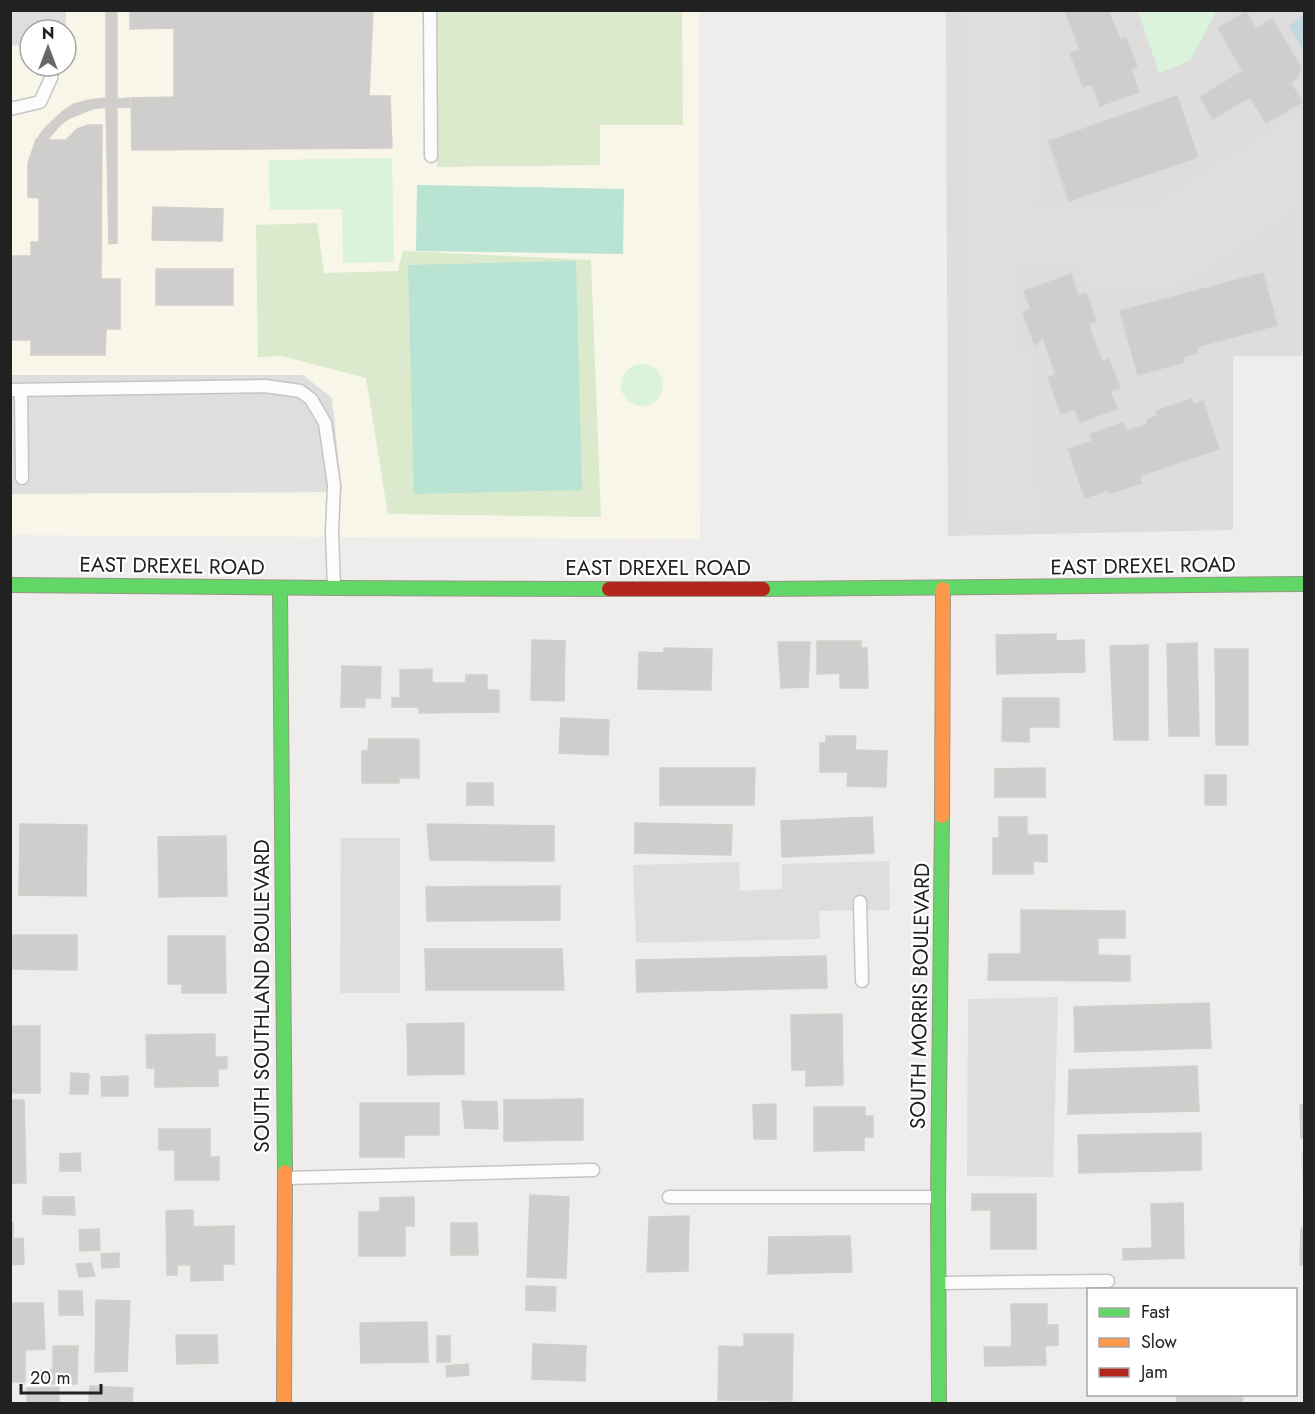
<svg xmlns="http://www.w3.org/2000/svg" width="1315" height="1414" font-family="Jost,sans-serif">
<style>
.residential{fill:#dedddc}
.education{fill:#f7f6e8;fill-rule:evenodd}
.grass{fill:#dbeacc}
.park{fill:#dbf2dc}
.pitch{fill:#b9e3d2}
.parking{fill:#dfdede}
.water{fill:#c0d8e0}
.building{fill:#d0cecc;stroke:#d2cfcc;stroke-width:1.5}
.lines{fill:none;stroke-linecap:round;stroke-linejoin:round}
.lane-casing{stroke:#c6c5c4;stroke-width:15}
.fast-casing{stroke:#969883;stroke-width:16}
.slow-casing{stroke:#969883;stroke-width:16}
.jam-casing{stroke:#969883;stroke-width:16}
.lane{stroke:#fdfcfc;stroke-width:12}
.fast{stroke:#63d668;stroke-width:14}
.slow{stroke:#ff974d;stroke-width:14}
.jam{stroke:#b3261e;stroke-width:14}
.labels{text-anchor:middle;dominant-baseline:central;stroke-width:4.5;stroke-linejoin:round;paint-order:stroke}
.street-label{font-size:21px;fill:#212121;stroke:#fff}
</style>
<rect width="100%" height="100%" fill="#efedeb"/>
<path class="residential" d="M946,11H1304V356H1233V530L948,536Z"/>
<path class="education" d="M11,11H699L700,539L11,535ZM30,30H66V66H30Z"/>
<g class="grass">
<path d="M436,11H682L683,125H600V165L437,167Z"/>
<path d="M317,223L324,273L398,271L403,251L591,260L601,517L388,514L366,378L282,356L258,357L256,225Z"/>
</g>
<g class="park">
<path d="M1217,10L1190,61L1159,73L1138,11Z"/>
<path d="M392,158L394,262L343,263L342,209L270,210L269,160Z"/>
<circle cx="642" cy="385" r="21"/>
</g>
<g class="pitch">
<path d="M417,185L624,189L623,254L416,251Z"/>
<path d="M576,261L582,490L414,494L408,265Z"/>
</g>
<g class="parking">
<path d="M11,10L66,11V30H30V46L11,45Z"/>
<path d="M964,11H1040L1039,201L1031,209L1158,203L1304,108V205L1184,285L1083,290L1082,264L1018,267L1017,350H1035L1038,525H964Z"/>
<path d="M10,375H303L332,398L342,492L11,494Z"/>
<path d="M341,838H400V993H340Z"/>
<path d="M889,861L890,910L819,911L820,939L636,943L633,865L739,862L740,891L782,889V864Z"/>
<path d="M1058,997L1053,1177L967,1176L968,999Z"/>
<path d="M1301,1152H1304V1223Z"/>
</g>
<path class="water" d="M1304,14V52L1289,26Z"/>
<g class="building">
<path d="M106,10H117V99L129,98L130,107L106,108Z"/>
<path d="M130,10H373L369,96H390L392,148L132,150L131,98L174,97V28L130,29Z"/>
<path d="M1065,10H1113L1109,12L1120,40L1126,38L1137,67L1131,69L1139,92L1100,106L1092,84L1083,87L1070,53L1080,50Z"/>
<path d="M1246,12L1256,29L1272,19L1301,67L1296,79L1290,82L1302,102L1266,123L1250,97L1213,119L1200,97L1243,71L1218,28Z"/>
<path d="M1177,96L1198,157L1069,201L1049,141Z"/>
<path d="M106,98V107L92,109L70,118L61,124L47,140H36L45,128L63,111L74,104L89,100Z"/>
<path d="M106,108H117V243L109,244Z"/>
<path d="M88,125H102L101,279H120V329H106L105,355H31V340H10V256H31V242H39V198L28,197V163L36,140H66L77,129Z"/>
<path d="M153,207L223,209L222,241L152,240Z"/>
<rect x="156" y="269" width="77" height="36"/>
<path d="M1263,273L1277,325L1197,347L1198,352L1183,357L1184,362L1138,375L1120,311Z"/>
<path d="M1071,274L1078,296L1086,293L1096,321L1088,324L1102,362L1109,359L1120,388L1110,391L1117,409L1080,422L1075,409L1061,414L1048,377L1056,375L1043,338L1035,345L1023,312L1031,309L1024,291Z"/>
<path d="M1192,399L1194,405L1203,401L1219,449L1139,476L1142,483L1110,493L1108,490L1085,498L1068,449L1092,441L1090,434L1123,423L1126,431L1146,425L1148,419L1158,416L1156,411Z"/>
<path d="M1056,634V641L1084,640L1085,672L997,674L996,635Z"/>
<path d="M532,640L565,641L564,701L531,700Z"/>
<path d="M817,641H861V648H867L868,688H840V673L817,674Z"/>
<path d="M778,642H810L808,687L781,688Z"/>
<path d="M1197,643L1199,736H1169L1167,644Z"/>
<path d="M1148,645V740H1114L1110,646Z"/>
<path d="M664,648L712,649L711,690L638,689L639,652L664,653Z"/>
<path d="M1215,649H1248V745H1216Z"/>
<path d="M342,666L381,667L380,698H365V707H341Z"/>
<path d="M432,669V683H466V675H487V690H499V712L419,713V707H392V698H400V670Z"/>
<path d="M1003,698H1059V727H1029V742L1002,741Z"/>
<path d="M561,718L609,720L608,755L559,753Z"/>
<path d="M826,736H856L855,750L887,751L886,787L847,786L848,772H820V743H826Z"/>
<path d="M369,739H419V778H399V783H362V751H368Z"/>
<path d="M660,768H755L754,805H660Z"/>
<path d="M1045,768V797H995V769Z"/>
<rect x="1205" y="775" width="21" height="30"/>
<rect x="467" y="783" width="26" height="22"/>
<path d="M872,817L874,853L782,857L781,821Z"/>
<path d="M999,817H1027V835H1047V862L1033,861V874H993V838H999Z"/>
<path d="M635,823L732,825L731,855L635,853Z"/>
<path d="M20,824L87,825L86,896L19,895Z"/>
<path d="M427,824L554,826V861L430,860Z"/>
<path d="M226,836L227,896L159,897L158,837Z"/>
<path d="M560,886V920L427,921L426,887Z"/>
<path d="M1021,910L1125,911V938H1098V955L1130,956V981L988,980L989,954H1021Z"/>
<path d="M10,935H77V970L10,969Z"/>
<path d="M168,936H225L226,993H182V984H168Z"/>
<path d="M425,949H562L564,990H426Z"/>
<path d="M826,956L827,988L637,992L636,960Z"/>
<path d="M1209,1003L1211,1048L1075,1052L1074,1007Z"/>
<path d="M842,1014L843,1085L806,1086V1070H792L791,1015Z"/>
<path d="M464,1023V1074L408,1075L407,1024Z"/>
<rect x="10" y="1026" width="30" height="67"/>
<path d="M215,1034V1057H227V1069H218V1086L155,1087V1068H147L146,1035Z"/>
<path d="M1197,1066L1199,1111L1068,1114L1069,1070Z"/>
<path d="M71,1073L89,1074L88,1094H70Z"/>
<path d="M128,1076V1096H102L101,1077Z"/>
<path d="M583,1099V1140L504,1141V1100Z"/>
<path d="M10,1100H24L26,1183H10Z"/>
<path d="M462,1101L497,1102L498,1129L465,1128Z"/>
<path d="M360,1103H439V1135H404V1157H360Z"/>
<path d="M776,1104V1139H754L753,1105Z"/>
<path d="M1300,1105H1304V1138H1301Z"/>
<path d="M814,1107H865V1116H873V1137H864V1150L814,1151Z"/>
<path d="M159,1129H210V1157H219V1180H175V1150H159Z"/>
<path d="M1201,1133V1170L1079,1173L1078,1135Z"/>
<path d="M80,1153L81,1171H60V1154Z"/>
<path d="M972,1194H1036V1249H991V1210H972Z"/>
<path d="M530,1195L569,1197L566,1278L527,1277Z"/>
<path d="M43,1197H74L75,1215L43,1214Z"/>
<path d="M414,1197V1226H405V1256H359V1212H380V1198Z"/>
<path d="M1183,1203L1184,1258L1123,1260V1249L1152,1248L1151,1204Z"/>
<path d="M193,1210V1227L234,1226V1264H223V1280L191,1281V1265H177V1275H167L166,1211Z"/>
<path d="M689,1216L688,1271L647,1272L649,1217Z"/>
<path d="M10,1223H13V1239L23,1238L24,1264L10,1265Z"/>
<path d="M451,1223H477L478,1255H451Z"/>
<path d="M1301,1228H1304V1265H1300Z"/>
<path d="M99,1229L100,1250L80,1251L79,1230Z"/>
<path d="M850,1236L852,1272L768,1274L769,1237Z"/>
<path d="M119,1253V1267L102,1268L101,1254Z"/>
<path d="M91,1263L95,1276L79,1277L76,1264Z"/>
<path d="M526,1286L556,1287L555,1311L526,1310Z"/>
<path d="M59,1291H82L83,1315H59Z"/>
<path d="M96,1300L130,1301L127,1371L95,1372Z"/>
<path d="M10,1303H43L45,1349L25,1350V1382H10Z"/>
<path d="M1011,1304H1047V1325H1058V1345L1045,1346L1046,1365L985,1366L984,1347H1012Z"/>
<path d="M427,1322L428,1362L361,1363L360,1323Z"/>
<path d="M744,1334H793L792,1401L718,1400L719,1346L744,1347Z"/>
<path d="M176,1335H217L218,1363L177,1364Z"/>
<rect x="437" y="1336" width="13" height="26"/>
<path d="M533,1344L586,1346L585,1381L532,1379Z"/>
<path d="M53,1346H78L77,1384H41V1370H53Z"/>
<path d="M468,1364L469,1375L447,1377L446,1366Z"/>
<path d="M90,1386L133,1388L132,1404H89Z"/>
<path d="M59,1387V1402L27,1403V1388Z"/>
<path d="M1177,1394H1200L1243,1398L1242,1404H1176Z"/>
</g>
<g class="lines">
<defs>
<g id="lane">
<path d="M430,10L431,156"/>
<path d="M10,109L40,102L51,78L53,66"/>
<path d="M10,390L265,386L300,391L311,399L325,423L334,485L332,532L334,588"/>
<path d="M21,390L22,478"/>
<path d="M860,902L862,981"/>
<path d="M286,1178L593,1170"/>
<path d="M669,1197H938"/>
<path d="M941,1283L1108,1281"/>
</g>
<g id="fast">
<path d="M10,585L334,588L609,589"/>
<path d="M280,589L285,1172"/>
<path d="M763,589L1304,584"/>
<path d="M939,1404L938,1197L942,816"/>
</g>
<g id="slow">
<path d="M942,816L943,589"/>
<path d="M284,1404L285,1172"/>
</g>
<path id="jam" d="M609,589H763"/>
</defs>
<use href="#lane" class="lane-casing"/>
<use href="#fast" class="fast-casing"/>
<use href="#slow" class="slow-casing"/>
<use href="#jam" class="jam-casing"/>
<use href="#lane" class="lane"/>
<use href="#fast" class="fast"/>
<use href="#slow" class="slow"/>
<use href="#jam" class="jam"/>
</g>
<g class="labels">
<g class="street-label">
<text transform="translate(172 566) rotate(1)">EAST DREXEL ROAD</text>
<text transform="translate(1143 566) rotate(-1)">EAST DREXEL ROAD</text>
<text x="658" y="568">EAST DREXEL ROAD</text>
<text transform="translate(262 996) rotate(-90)">SOUTH SOUTHLAND BOULEVARD</text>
<text transform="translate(920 996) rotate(-89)">SOUTH MORRIS BOULEVARD</text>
</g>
</g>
<rect width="1315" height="1414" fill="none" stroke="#212121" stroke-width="24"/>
<rect x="1087" y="1288" width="210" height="108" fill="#ffffff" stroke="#a6a6a6" stroke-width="1.5"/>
<rect x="1099" y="1308" width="30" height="9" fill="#63d668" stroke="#a6a6a6" stroke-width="1.5"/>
<text x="1141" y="1318" font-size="18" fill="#212121">Fast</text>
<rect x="1099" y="1338" width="30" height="9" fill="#ff974d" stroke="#a6a6a6" stroke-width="1.5"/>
<text x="1141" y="1348" font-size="18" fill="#212121">Slow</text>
<rect x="1099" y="1368" width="30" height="9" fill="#b3261e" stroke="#a6a6a6" stroke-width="1.5"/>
<text x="1141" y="1378" font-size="18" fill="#212121">Jam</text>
<g transform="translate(48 48)"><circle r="28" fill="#ffffff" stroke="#a6a6a6" stroke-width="1.5"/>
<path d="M0-4.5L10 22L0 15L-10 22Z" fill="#696868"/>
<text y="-9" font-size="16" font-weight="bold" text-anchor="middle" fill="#212121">N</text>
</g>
<path d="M21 1384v9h80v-9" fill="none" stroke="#212121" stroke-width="3"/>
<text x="30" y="1384" font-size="18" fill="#212121" stroke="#ffffff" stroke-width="4.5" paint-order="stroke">20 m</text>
</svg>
